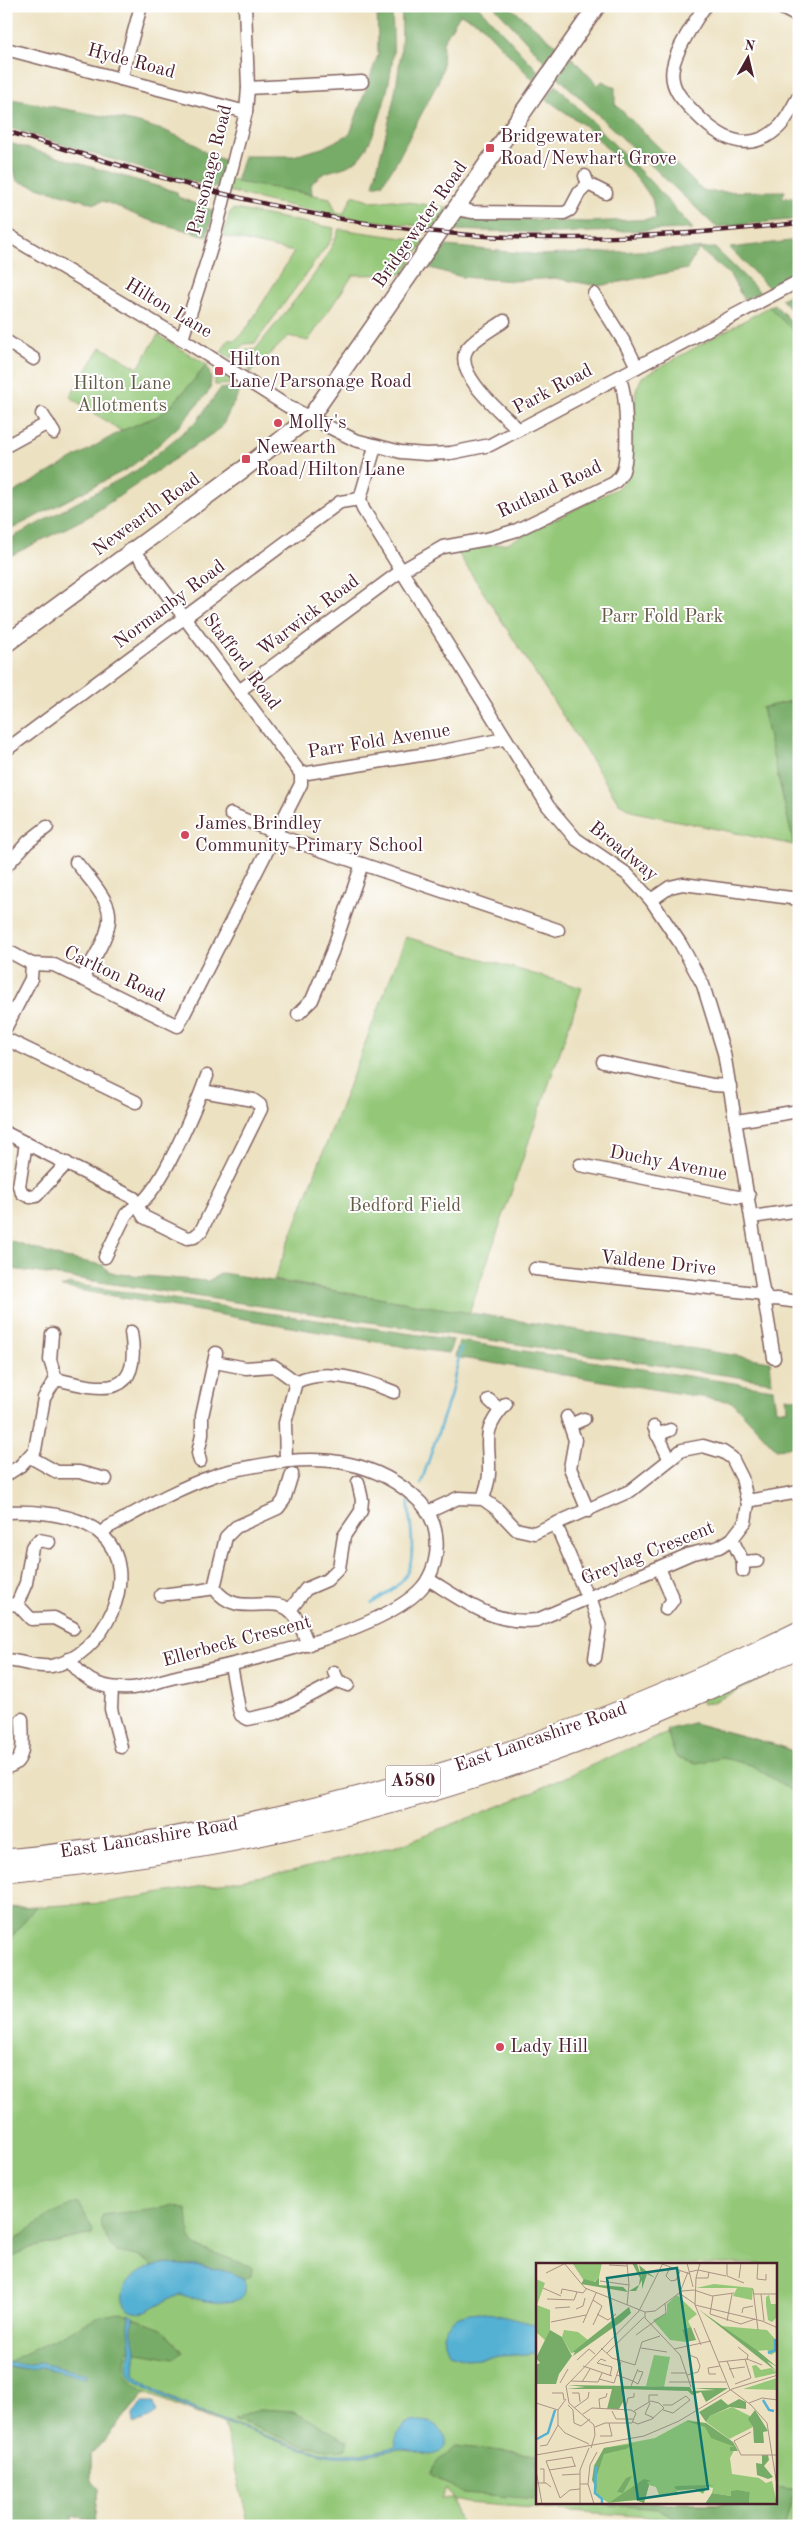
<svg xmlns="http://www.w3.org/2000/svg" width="805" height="2532" font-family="'Old Standard TT',serif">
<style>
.green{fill:#94c878;stroke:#6f7452;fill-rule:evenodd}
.forest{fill:#77ac68;stroke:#60664a}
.water{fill:#55b1d3;stroke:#50687f}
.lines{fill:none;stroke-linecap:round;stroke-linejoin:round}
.stream{stroke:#55b1d3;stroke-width:2.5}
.minor-casing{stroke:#836360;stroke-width:15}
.major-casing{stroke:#836360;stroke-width:19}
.highway-casing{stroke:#836360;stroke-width:21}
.minor{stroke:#fff;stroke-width:12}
.major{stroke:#fff;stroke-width:16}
.highway{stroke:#fff;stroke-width:19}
.rail-casing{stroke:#4a1f2b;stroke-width:4.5}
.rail{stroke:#fff;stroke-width:2.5;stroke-dasharray:8;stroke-linecap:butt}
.poi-dot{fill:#d1495b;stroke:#fff;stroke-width:2}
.labels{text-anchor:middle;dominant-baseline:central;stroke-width:4;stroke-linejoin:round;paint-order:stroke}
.shield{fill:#fff;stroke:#80626b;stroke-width:1}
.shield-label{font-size:18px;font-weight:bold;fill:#4a1f2b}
.street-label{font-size:19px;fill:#4a1f2b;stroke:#fff}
.poi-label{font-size:19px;fill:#4a1f2b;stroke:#fff;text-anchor:start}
.park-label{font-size:19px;fill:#645a46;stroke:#fff}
.inset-river{fill:none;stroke:#55b1d3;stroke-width:2.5}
.inset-road{fill:none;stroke:#ab9385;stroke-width:1}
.view{fill:#0f766e;fill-opacity:0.15;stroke:#0f766e;stroke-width:2.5}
.inset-edge{fill:none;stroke:#4a1f2b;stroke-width:2.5}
</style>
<rect width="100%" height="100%" fill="#fff"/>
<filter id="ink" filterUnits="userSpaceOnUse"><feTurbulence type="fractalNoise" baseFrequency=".02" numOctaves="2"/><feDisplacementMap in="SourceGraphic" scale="10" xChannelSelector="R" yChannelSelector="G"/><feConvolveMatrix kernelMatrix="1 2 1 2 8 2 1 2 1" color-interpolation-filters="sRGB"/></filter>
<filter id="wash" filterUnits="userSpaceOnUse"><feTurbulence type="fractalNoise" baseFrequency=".0096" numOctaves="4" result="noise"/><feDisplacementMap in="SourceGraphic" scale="20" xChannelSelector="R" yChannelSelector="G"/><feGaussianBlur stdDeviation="1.12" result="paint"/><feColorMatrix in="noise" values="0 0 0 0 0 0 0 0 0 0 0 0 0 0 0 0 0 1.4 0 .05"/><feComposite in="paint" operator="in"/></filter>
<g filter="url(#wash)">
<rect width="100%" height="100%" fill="#ece1c1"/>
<g class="green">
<path d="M223,178L330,198L336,212L344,213L353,195L374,202L393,200L449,208L435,228L345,217L267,201L221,189Z"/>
<path d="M234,209L334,228L331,240L255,343L244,344L231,358L221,352L228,340H236L249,325L294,252L223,236L230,212Z"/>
<path d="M339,229L425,241L403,274L353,275L308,341L289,336L249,374L250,368L246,349L255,350C279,319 328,265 339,229Z"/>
<path d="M769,307L799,337V699L762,708L794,845L635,812L619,803L456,550L508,543L618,488L629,474L636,390L642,377Z"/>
<path d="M158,335L207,365L171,406L158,416L121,431L70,397L101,347L138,368Z"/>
<path d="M215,370L236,384L215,385Z"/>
<path d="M406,937L582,988L469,1314L274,1280Z"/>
<path d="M6,1277L12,1278L6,1374Z"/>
<path d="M799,1655V1662L713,1702L703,1704L701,1700Z"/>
<path d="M693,1723L780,1746L799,1754V2508L795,2507L790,2526H677L663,2518L467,2503L454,2500L446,2488L441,2499L452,2498L456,2515L463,2526H434L432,2522L427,2526H249L224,2424L145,2393L91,2455V2480L99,2489L95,2520L72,2516V2526H6V1908L104,1903L292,1871L402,1844L514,1800L626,1750ZM538,2264H776V2503H538Z"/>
</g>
<g class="forest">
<path d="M377,6H392C392,25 395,46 392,64C389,89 375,144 357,160C342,173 324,166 311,185L312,194L236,182L244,156H293L322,148L350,134L378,55Z"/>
<path d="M401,6H478L539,72L533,80L479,23L460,14L443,42L442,69L438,82L396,163L382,184L373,186C387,127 406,67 401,6Z"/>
<path d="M494,6H509L557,46L546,63Z"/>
<path d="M571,57L598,85L602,81L615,87V104L700,188L708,192L785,191L782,198L799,197V219L716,227L558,77Z"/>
<path d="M556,85L649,180L693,229L555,233L452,230L461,217L586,222L656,219L652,199L641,183L585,126L546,99Z"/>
<path d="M6,98L135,122L166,131L195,144L206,153L226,161L221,189L150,171L6,127Z"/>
<path d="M6,142L177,192L178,197L214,211L207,236C187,230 166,226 146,219C131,214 117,205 102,201L95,204L17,181L14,171L6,168Z"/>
<path d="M799,240C799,269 793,274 768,287L730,248Z"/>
<path d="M446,246L541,255L715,248L760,292L744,300L730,275L699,249L687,269L599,286L554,278L514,281L462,277L430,268Z"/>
<path d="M798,291L799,292V318L781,299Z"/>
<path d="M774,304L799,329V337L769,307Z"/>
<path d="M207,365L211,378L210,390L180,425L155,448L129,468L6,532V497L121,431L158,416L171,406Z"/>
<path d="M228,388L241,389L221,428L88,517L6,558V541L137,470L197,421L220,389Z"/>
<path d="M799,699V845H794L762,708Z"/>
<path d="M6,1239L60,1257L103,1265L108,1271L119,1274L208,1281L222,1273L770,1361L772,1382L6,1268Z"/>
<path d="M70,1284L453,1340L449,1353L417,1349L61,1287Z"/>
<path d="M459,1341L773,1389L776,1409L787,1410L786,1397L799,1399V1444L793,1447L776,1449L732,1402L455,1357Z"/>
<path d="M693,1723L780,1746L799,1754V1795L751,1765L723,1758L696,1763L676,1757L666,1730Z"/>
<path d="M36,1906L8,1942L6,1943V1908Z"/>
<path d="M79,2203L93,2230L92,2234L30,2248L6,2261V2248C24,2233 56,2207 79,2203Z"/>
<path d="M174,2205L187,2210L189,2236L195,2246L252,2267L251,2276L244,2279C224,2267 176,2262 152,2266C142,2254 130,2255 116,2252C109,2243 97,2226 103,2215C127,2211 151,2212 174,2205Z"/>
<path d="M121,2313L164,2330L183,2352L174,2359L128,2351C120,2373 128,2381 145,2393L91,2455V2480L99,2489L95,2520L72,2516V2526H6V2363L101,2316Z"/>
<path d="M259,2409L294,2411L348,2441L345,2449C307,2452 269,2432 234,2419Z"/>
<path d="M456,2446L537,2455V2499L464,2493L430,2473L438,2461Z"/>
<path d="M776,2487L799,2490V2501L792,2499L785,2526H690L659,2509L586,2503H776Z"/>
</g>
<g class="water">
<path d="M161,2264C186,2265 222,2266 244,2279C256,2315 194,2300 180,2294L146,2312C111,2318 115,2272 161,2264Z"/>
<path d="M485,2312L537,2325V2353L466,2359L449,2354L443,2336C448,2315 467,2312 485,2312Z"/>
<path d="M129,2314L133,2316L132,2332L136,2349L134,2373C148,2397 294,2448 326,2453C340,2456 386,2452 397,2445C390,2414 449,2412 445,2446C434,2465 414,2447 399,2449C377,2453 355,2458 332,2456C302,2452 141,2397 129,2374C124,2365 131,2358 131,2348C130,2337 128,2326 129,2314Z"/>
<path d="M9,2362L20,2365L39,2363L87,2374L86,2377L44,2368L19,2369L6,2366V2363Z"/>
<path d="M141,2403H154L156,2411C151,2418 142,2423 134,2424L133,2415Z"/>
</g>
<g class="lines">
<g class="stream">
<path d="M421,1483L450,1397L461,1348"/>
<path d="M372,1603C408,1581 415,1572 411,1528C410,1519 408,1511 409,1501"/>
</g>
</g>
</g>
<g filter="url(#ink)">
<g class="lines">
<defs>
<g id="minor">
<path d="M705,6C695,21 676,49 673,67C669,87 682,100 695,113C718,137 747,156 778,128C787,120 792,107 799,96"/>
<path d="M778,6L799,17"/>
<path d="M6,49L246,112"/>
<path d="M121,79L141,6"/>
<path d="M248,88L362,82"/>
<path d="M585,176L588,184L606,193"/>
<path d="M456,209L473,212L564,213L570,210L579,193L588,184"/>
<path d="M6,234L182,339L287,406L355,440L401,452L426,454L451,453L490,445L799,281"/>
<path d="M594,294L626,345L637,367"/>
<path d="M504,321C493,329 475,338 467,349C452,373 502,413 518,429"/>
<path d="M182,339L213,242L246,112L248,88L245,6"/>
<path d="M6,341L34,359"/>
<path d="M42,414L54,433"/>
<path d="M6,446L48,423"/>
<path d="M375,447L360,499L363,509L548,806L576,839L627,874L651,900L680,943L703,985L724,1053L774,1358"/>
<path d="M134,550L301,774"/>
<path d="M239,691L401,571L443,547L487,539L517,530L614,483C619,478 623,474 624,467C628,450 627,391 619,377"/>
<path d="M6,750L340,502L360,499"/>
<path d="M231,814L276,833"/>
<path d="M276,835L558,930"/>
<path d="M76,862C86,875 99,888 106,903C118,927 93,958 82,979"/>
<path d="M6,866L28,842L47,827"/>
<path d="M651,900L670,887L683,884L799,899"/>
<path d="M6,950L32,964L54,965L178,1026L301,784V774L433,753L504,739"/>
<path d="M298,1014L312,1000L332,952L362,864"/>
<path d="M6,1027L31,979L32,964"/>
<path d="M6,1039L136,1102"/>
<path d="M603,1062L713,1085L730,1086"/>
<path d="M202,1091L253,1100L260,1105L261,1109L201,1231L194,1237L187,1238L144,1217L137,1205C161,1193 197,1104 207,1076"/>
<path d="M737,1121L799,1111"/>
<path d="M6,1133L134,1198L137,1205L126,1214L105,1257"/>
<path d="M26,1143L19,1186L22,1193L30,1197L36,1196L67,1163"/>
<path d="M580,1165L738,1197L749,1196"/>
<path d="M752,1217L799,1210"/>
<path d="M535,1269L765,1294"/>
<path d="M766,1300L776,1299L799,1302"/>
<path d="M52,1334L50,1360L56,1379"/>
<path d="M215,1362L246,1368L274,1366L296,1382"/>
<path d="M489,1400L500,1410"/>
<path d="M567,1417L575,1440L570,1468L588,1511"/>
<path d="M570,1425L584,1419"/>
<path d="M654,1427L669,1458"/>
<path d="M657,1435L670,1430"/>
<path d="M30,1457L57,1472H79L106,1479"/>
<path d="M286,1460L285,1423L296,1382C325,1367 365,1380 394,1392"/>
<path d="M200,1461L198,1453L202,1435V1416L216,1353"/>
<path d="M292,1474L284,1500L278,1508L236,1527L226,1537L214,1588C240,1623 274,1588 295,1616C301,1624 304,1635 308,1645"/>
<path d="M6,1475L20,1466L35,1450L44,1398L56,1379C104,1391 142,1399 131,1332"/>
<path d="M483,1499C485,1491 489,1482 489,1473C490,1439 480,1433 506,1404"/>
<path d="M747,1501L799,1492"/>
<path d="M6,1512C36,1511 78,1514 101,1534C145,1573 103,1658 51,1666C37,1668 21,1661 6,1660"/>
<path d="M556,1525L588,1599"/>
<path d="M732,1539L743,1562V1571"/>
<path d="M743,1562L757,1561"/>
<path d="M659,1568L673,1600L666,1609"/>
<path d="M428,1579C462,1600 495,1626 537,1620L690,1554L719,1547L732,1539L745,1522L748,1504L742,1478L732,1458L723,1452L703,1446L682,1450L630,1491L534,1533L516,1529L497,1509L483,1499L458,1498L428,1512"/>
<path d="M161,1595C179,1592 196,1592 214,1588"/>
<path d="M590,1597L600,1627L595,1658"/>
<path d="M17,1604L26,1583L32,1547L39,1540L49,1542"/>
<path d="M6,1605L17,1604L31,1619L54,1618L73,1628"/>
<path d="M290,1610L306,1589L327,1580L339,1568L344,1536L361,1511L362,1500L358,1482"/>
<path d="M69,1659C82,1678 96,1687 120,1688C140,1690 157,1681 176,1677C231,1665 400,1630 428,1579C441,1555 440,1524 421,1503C377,1459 320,1454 261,1465C245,1468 229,1470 213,1476C176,1489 142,1509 107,1528L101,1534"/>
<path d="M231,1665L239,1709L241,1715L248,1719L277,1713L338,1681"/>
<path d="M334,1672L338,1681L348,1685"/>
<path d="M112,1688L111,1709L121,1747"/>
<path d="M6,1767C28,1764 22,1736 22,1719"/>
</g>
<path id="major" d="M6,644L245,468L311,416L597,6"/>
<g id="highway">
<path d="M6,1859C281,1833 551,1754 799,1631"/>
<path d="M6,1873C97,1864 189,1852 278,1832C406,1804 533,1762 655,1713C703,1693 751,1670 799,1648"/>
</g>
</defs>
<use href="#minor" class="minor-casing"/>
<use href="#major" class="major-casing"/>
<use href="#highway" class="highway-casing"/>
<use href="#minor" class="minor"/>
<use href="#major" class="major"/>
<use href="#highway" class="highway"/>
<defs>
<path id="rail" d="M6,131C145,174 282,216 427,231C550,245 676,236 799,223"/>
</defs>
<use href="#rail" class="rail-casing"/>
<use href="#rail" class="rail"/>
</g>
</g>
<g class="poi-dot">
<rect x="485" y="143" width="10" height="10" rx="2.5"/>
<rect x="214" y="366" width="10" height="10" rx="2.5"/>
<circle cx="278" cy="423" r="5"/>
<rect x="241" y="454" width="10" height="10" rx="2.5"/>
<circle cx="185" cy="835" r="5"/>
<circle cx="500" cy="2047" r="5"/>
</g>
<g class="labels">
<rect class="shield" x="385.5" y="1765.5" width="55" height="31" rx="4"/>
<g class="shield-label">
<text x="413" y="1781">A580</text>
</g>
<g class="street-label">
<text transform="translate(131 62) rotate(15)">Hyde Road</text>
<text transform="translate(211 170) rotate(-76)">Parsonage Road</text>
<text transform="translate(421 225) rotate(-55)">Bridgewater Road</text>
<text transform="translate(168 309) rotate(31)">Hilton Lane</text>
<text transform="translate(553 390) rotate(-28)">Park Road</text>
<text transform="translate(550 490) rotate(-25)">Rutland Road</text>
<text transform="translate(147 515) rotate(-36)">Newearth Road</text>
<text transform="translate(170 605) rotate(-37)">Normanby Road</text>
<text transform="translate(309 616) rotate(-37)">Warwick Road</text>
<text transform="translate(241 662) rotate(53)">Stafford Road</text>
<text transform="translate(379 742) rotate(-9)">Parr Fold Avenue</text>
<text transform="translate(623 852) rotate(39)">Broadway</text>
<text transform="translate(114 975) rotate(25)">Carlton Road</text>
<text transform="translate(668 1164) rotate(11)">Duchy Avenue</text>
<text transform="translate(658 1264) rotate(6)">Valdene Drive</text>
<text transform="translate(648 1554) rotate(-22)">Greylag Crescent</text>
<text transform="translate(237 1642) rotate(-15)">Ellerbeck Crescent</text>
<text transform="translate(541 1738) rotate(-19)">East Lancashire Road</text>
<text transform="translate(149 1839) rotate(-9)">East Lancashire Road</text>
</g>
<g class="poi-label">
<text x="500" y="137">Bridgewater<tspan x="500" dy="22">Road/Newhart Grove</tspan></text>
<text x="229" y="360">Hilton<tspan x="229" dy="22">Lane/Parsonage Road</tspan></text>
<text x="288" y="423">Molly's</text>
<text x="256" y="448">Newearth<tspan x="256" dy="22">Road/Hilton Lane</tspan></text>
<text x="195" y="824">James Brindley<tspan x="195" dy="22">Community Primary School</tspan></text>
<text x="510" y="2047">Lady Hill</text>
</g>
<g class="park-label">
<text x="122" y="384">Hilton Lane<tspan x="122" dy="22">Allotments</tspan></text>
<text x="662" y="617">Parr Fold Park</text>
<text x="405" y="1206">Bedford Field</text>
</g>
</g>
<g transform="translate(536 2263)">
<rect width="241" height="241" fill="#ece1c1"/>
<path d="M66,0L63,14L57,20L48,18L37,1ZM0,16L9,20L1,42L14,47V67L10,78L0,69ZM178,21L217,25L216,37L197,33L201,25H160ZM141,32L161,51L152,58L155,64L146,68L150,79L134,77L117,57L131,50V41ZM233,32L235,41H241V54L236,59L232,57L230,42V34ZM185,63L231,67L240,77V89L235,92L231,87L220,88ZM28,67L42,69L52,77L35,90L26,74ZM118,92L134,94L128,124L110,123ZM220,102L225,107L235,105L241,110L219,115L216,103ZM241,115V127L207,126ZM196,144L214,153L217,164L193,176L196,178L170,159L174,153ZM152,157L168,160L200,184L194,195L196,211L223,215L230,220L236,218L241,241H213L214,229L195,228V233L176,230L177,225L171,224L167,231L159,226L141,228V233L139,230L123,232L120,224L113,222L108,240L100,237L73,240L58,231V203L68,185L119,175Z" fill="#94c878"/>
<path d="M96,0L101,1L106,15L103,2L119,15L111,11L106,26V17L100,28H93L103,22L104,15ZM63,14V22L87,24L92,29L45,21L48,16L59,19ZM93,44L95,50L85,59L37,93L39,89L35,90ZM162,46L222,88L241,104L231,98L241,109ZM155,64L160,77L150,79L146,67ZM14,67L26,74L36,93L23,111L20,121H0V102L4,100L0,95ZM32,122L154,124L156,128L179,127L157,125H192L170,139L165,129L156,132L152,128L86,126L87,139L83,146H71L76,126H31L49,124ZM185,136L192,142L203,136L210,139V146L194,144L174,153L170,159L163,149ZM219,147L232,168L227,169L228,180H218L217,164L212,156ZM150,158L170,160L197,179L202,188H194V184H199L175,175L169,164ZM97,181L90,186L68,191L60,215L61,227L56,217L58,203L68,185ZM226,192H232L233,197L228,203L237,214L232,216L221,212L220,200L226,201ZM96,213L87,230L81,229L90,215ZM108,216L115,218L111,219L113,222L108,240L100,237L74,239ZM140,223L173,222L179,223H170L167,230L159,226L142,227L138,225ZM201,227L214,229L213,241H169L176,230L195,233V228Z" fill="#77ac68"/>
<path class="inset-river" d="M232,90L239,87V76M227,137L233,147L238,148M1,176L12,170L19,147M60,203L59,230L66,236V241"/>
<path class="inset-road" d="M28,0L49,25L109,49L119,48L146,28L158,27L176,33L198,30M91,0L93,22L91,42M151,0L157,24M164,0L160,15L159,42L194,127M191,0V13L208,20M222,0L221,16L230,17V11M126,1L154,11M73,2L91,3M134,4L130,13L135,18L140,17L144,8M153,9L162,7L190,13M10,10L28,1M160,15H172L173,9M203,15L205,0M64,18L93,22M7,25L25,33M217,26L222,67M144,29L152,9M143,30L159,41M25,31L26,26L47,30L51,25M217,31H242M225,31L228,58M177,33L174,51L205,61L219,56M11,36L38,37L41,29M159,42L226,58L242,65M19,45L34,44M40,46L47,43L49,35M109,49V55L144,92L155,124M206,50L207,45L217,43M61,51L72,57L80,51M191,58L196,31M15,59L50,52M47,60L60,30M57,62L66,43L57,37M158,65L165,82M100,72L130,50L129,40M202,84L212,92L211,97M65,85L76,95L99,102L106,79L124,73M105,85L131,89M138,86L175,78M71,90L108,54M41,97L53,86L59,91M70,98L65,96L61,100L76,104L74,112M191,98L198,115M183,99L211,96L226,102M47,103L76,113M193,106L209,104M102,108L107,109L102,121L97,118L102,106M135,110H151M180,111H173L172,105L184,103M81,112L97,118L95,123M151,112L162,109L164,103L161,95L153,92M63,116L78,120L85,99M35,118L62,119L66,110M46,119L54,106M133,119H153M153,119H190M24,120L32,106M199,121L215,115L209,96M195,127L215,142L231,160L242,229M16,130H27L28,137M36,130H43L44,139M30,136L22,147V162L29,170L53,181M113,139V132H122M0,140L22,147M114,140L109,151L118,155M213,140L226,135L242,137M32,142L37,147L38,160L45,163L54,156M127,142H136L150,133L154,137L137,150L127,147M38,145L52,135L53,129M64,146L63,136L70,134L71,130M89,147L92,135L98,134V130M76,148L80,156H97M47,151L56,145L95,147L100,150L96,160H69L59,164M97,159L102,161L116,156L128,145L123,140L115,138L98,148M215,169L198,178L205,192H242M64,173H76L73,160M4,183L11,182L22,162M55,185L59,172L58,162L33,140L30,123L103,48L127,0M0,192L108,173L143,158L196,126L242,112M39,203L36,194L10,198L24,235L34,227L44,226M4,206H8V220M0,207L6,241M13,207L40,203M26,212L44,211M1,220H10L15,224M44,221H52L54,202L61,189M52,221L58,241M44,241V207L53,185M170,241H198"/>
<path class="view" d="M141,5L172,226L102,236L71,15Z"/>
<rect width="241" height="241" class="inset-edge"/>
</g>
<rect width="805" height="2532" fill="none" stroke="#fff" stroke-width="25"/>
<g transform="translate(748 58) rotate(8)" stroke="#ffffff" stroke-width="4" paint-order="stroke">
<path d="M0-4L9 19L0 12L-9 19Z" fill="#4a1f2b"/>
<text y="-8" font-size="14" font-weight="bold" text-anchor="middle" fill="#4a1f2b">N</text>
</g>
</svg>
